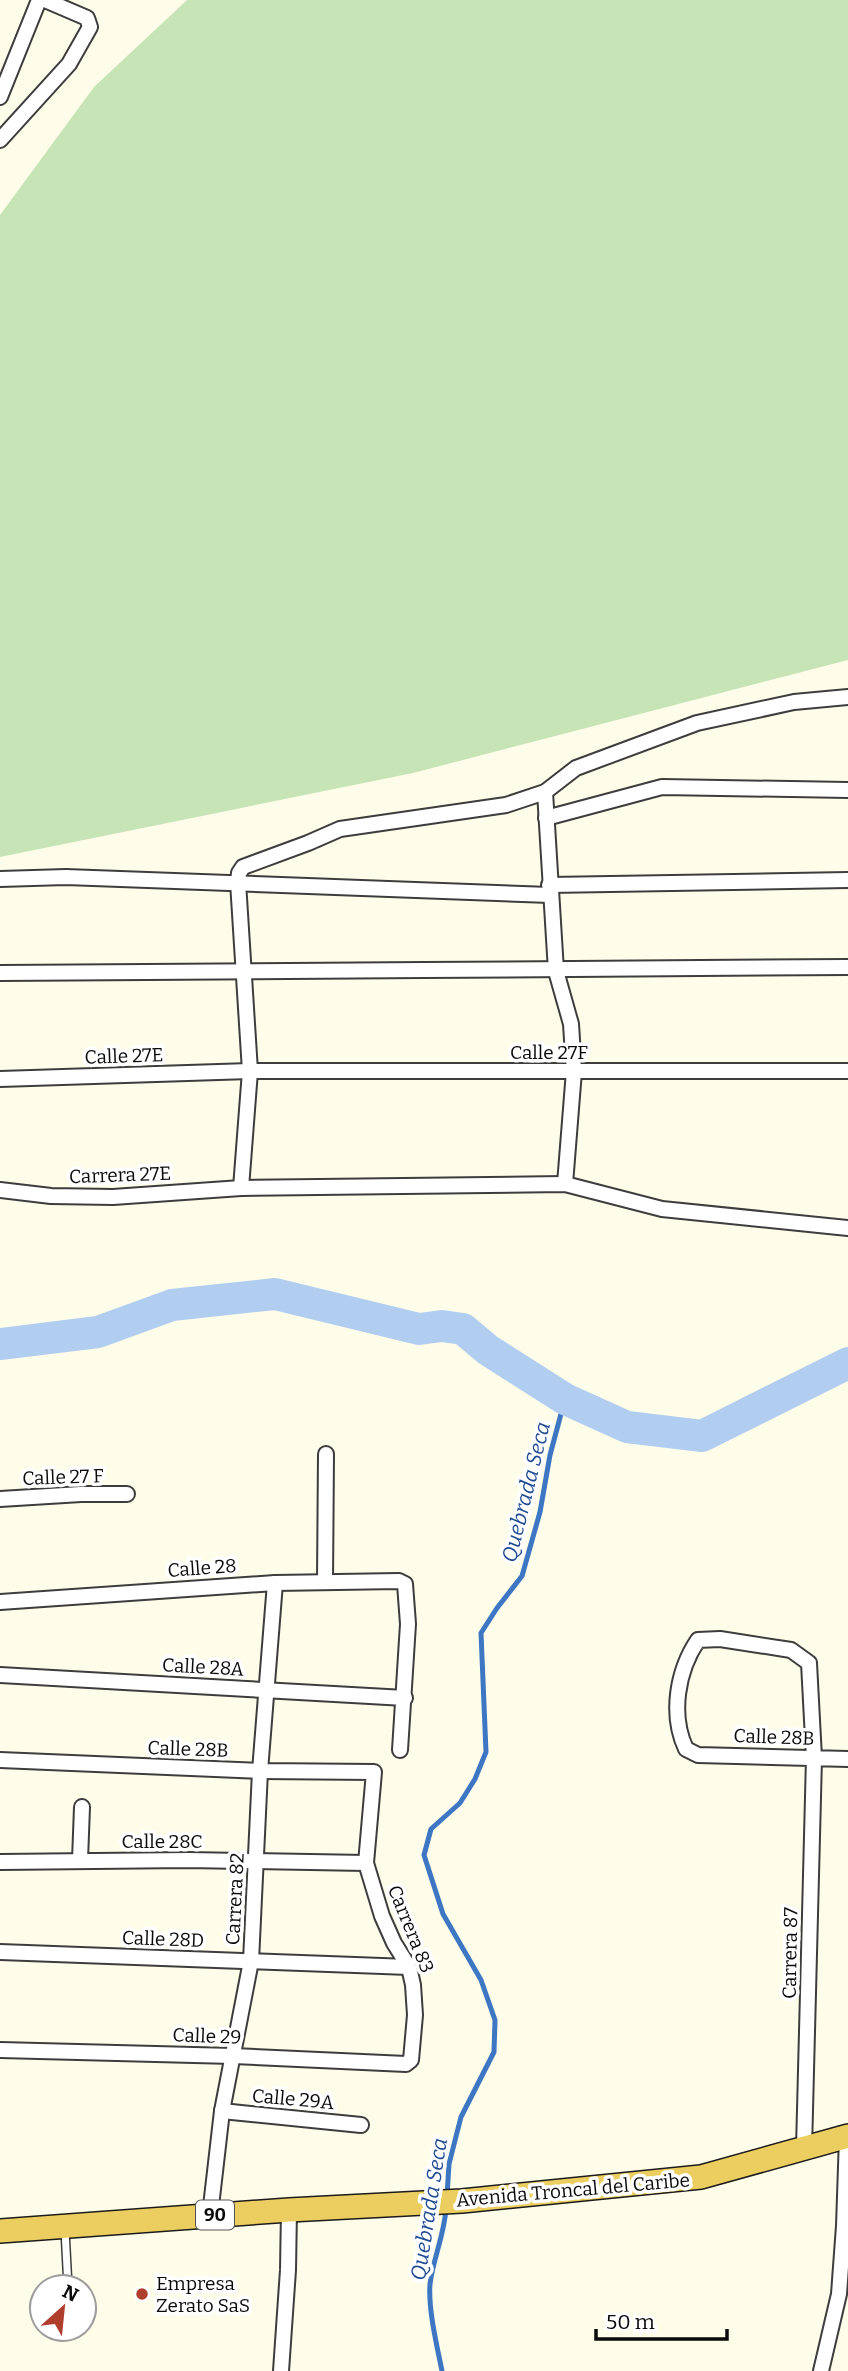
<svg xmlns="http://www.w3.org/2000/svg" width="848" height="2371" font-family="Bitter,serif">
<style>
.green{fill:#c6e4b6}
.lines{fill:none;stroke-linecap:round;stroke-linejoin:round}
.stream{stroke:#3d76c3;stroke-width:5}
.river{stroke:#b1cef1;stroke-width:32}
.service-casing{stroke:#3d3d3d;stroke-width:10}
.minor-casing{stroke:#3d3d3d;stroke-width:18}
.trunk-casing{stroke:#1b1b1b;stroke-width:26}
.service{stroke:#fff;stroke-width:7}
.minor{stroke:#fff;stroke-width:14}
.trunk{stroke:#ecce60;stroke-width:23}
.poi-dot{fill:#af3e2d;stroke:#fff;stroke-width:2.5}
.labels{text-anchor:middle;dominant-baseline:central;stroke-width:7;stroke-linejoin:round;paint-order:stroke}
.shield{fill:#fff;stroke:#545454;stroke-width:2}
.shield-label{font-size:18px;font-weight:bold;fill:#0a0a0a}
.street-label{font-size:19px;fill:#0a0a0a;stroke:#fff}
.poi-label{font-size:19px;fill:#0a0a0a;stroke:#fff;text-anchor:start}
.water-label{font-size:21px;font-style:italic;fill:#1e4a92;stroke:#fff}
</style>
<rect width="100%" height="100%" fill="#fefde9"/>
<path class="green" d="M187,0H848V660L413,773L0,857V215L94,87Z"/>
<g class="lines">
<g class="stream">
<path d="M447,2196L449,2164L461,2117L494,2052L495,2020L481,1980L443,1914L424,1855L431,1829L460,1803L475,1779L486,1752L481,1633L497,1608L522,1576L540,1512L550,1455L565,1399"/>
<path d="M442,2371C437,2346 428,2309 430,2284C433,2259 444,2236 446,2209"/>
</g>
<path class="river" d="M0,1344L98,1332L172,1305L275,1294L419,1329L442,1326L463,1329L488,1350L565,1399L627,1427L702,1436L848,1363"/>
<defs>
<g id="service">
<path d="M65,2230L68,2287"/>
<path d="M72,2329V2333"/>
</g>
<g id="minor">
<path d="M0,97L39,0"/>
<path d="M0,140L69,64L90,27L87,18L45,0"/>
<path d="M546,818L662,787L848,790"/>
<path d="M0,879L66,877L550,895"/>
<path d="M549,885L848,880"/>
<path d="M0,973C283,969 565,971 848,967"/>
<path d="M0,1079L250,1071H848"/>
<path d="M565,1184L574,1071L571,1024L556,971L545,792L576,768L697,723L794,702L848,697"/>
<path d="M241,1188L250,1071L238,882L239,873L243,867L308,843L340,829L506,805L545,792"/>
<path d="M0,1190L51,1196L113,1197L241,1188L565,1184L662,1209L848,1228"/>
<path d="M0,1499L81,1494H127"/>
<path d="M325,1582L326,1454"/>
<path d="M0,1602L275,1583L399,1581L405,1584L408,1624L400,1750"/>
<path d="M0,1675L405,1698"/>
<path d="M0,1760L260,1771L374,1772L366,1863L382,1916L394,1943L409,1967L413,1985L415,2015L411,2060L406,2064L233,2056L0,2050"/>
<path d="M80,1860L82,1807"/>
<path d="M0,1862L188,1860L366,1863"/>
<path d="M0,1952L409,1967"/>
<path d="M222,2111L361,2125"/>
<path d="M804,2149L814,1758L809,1663L791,1650L720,1639L698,1640C677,1671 670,1715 686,1749L698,1755L848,1759"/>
<path d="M210,2215L222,2111L251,1961L260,1771L275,1583"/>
<path d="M281,2371L288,2270L289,2210"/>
<path d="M821,2371L839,2294L844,2226L847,2137"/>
</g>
<path id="trunk" d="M0,2231L289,2210L462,2201L701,2177L848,2136"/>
</defs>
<use href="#service" class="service-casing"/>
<use href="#minor" class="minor-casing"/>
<use href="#trunk" class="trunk-casing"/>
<use href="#service" class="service"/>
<use href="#minor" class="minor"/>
<use href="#trunk" class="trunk"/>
</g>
<circle class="poi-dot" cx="142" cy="2294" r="7"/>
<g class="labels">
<rect class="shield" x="196" y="2200.5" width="38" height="29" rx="5"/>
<g class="shield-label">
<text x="215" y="2215">90</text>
</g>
<g class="street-label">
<text x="549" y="1052">Calle 27F</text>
<text transform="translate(124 1056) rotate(-2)">Calle 27E</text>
<text transform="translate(120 1175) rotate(-2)">Carrera 27E</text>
<text transform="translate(63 1477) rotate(-2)">Calle 27 F</text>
<text transform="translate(202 1568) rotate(-4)">Calle 28</text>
<text transform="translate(203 1667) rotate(3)">Calle 28A</text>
<text transform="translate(774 1737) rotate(2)">Calle 28B</text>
<text transform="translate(188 1749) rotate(2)">Calle 28B</text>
<text x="162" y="1841">Calle 28C</text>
<text transform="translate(235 1899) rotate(-87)">Carrera 82</text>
<text transform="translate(411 1929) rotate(68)">Carrera 83</text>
<text transform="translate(163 1939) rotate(2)">Calle 28D</text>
<text transform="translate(790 1953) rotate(-89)">Carrera 87</text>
<text transform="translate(207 2036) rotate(2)">Calle 29</text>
<text transform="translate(293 2099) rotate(5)">Calle 29A</text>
<text transform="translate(573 2190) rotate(-5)">Avenida Troncal del Caribe</text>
</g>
<g class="poi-label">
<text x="156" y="2283">Empresa<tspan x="156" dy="22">Zerato SaS</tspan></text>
</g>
<g class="water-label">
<text transform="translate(526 1492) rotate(-76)">Quebrada Seca</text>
<text transform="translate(429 2209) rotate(-81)">Quebrada Seca</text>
</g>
</g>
<g transform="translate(63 2308) rotate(27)"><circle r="33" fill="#ffffff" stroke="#9d9d9d" stroke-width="2"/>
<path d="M0-5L12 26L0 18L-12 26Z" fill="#af3e2d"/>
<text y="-10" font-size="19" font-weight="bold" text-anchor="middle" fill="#0a0a0a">N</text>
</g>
<path d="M596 2329v10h131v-10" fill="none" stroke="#0a0a0a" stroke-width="3.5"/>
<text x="606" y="2329" font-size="21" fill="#0a0a0a" stroke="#ffffff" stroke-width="5" paint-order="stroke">50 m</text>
</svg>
